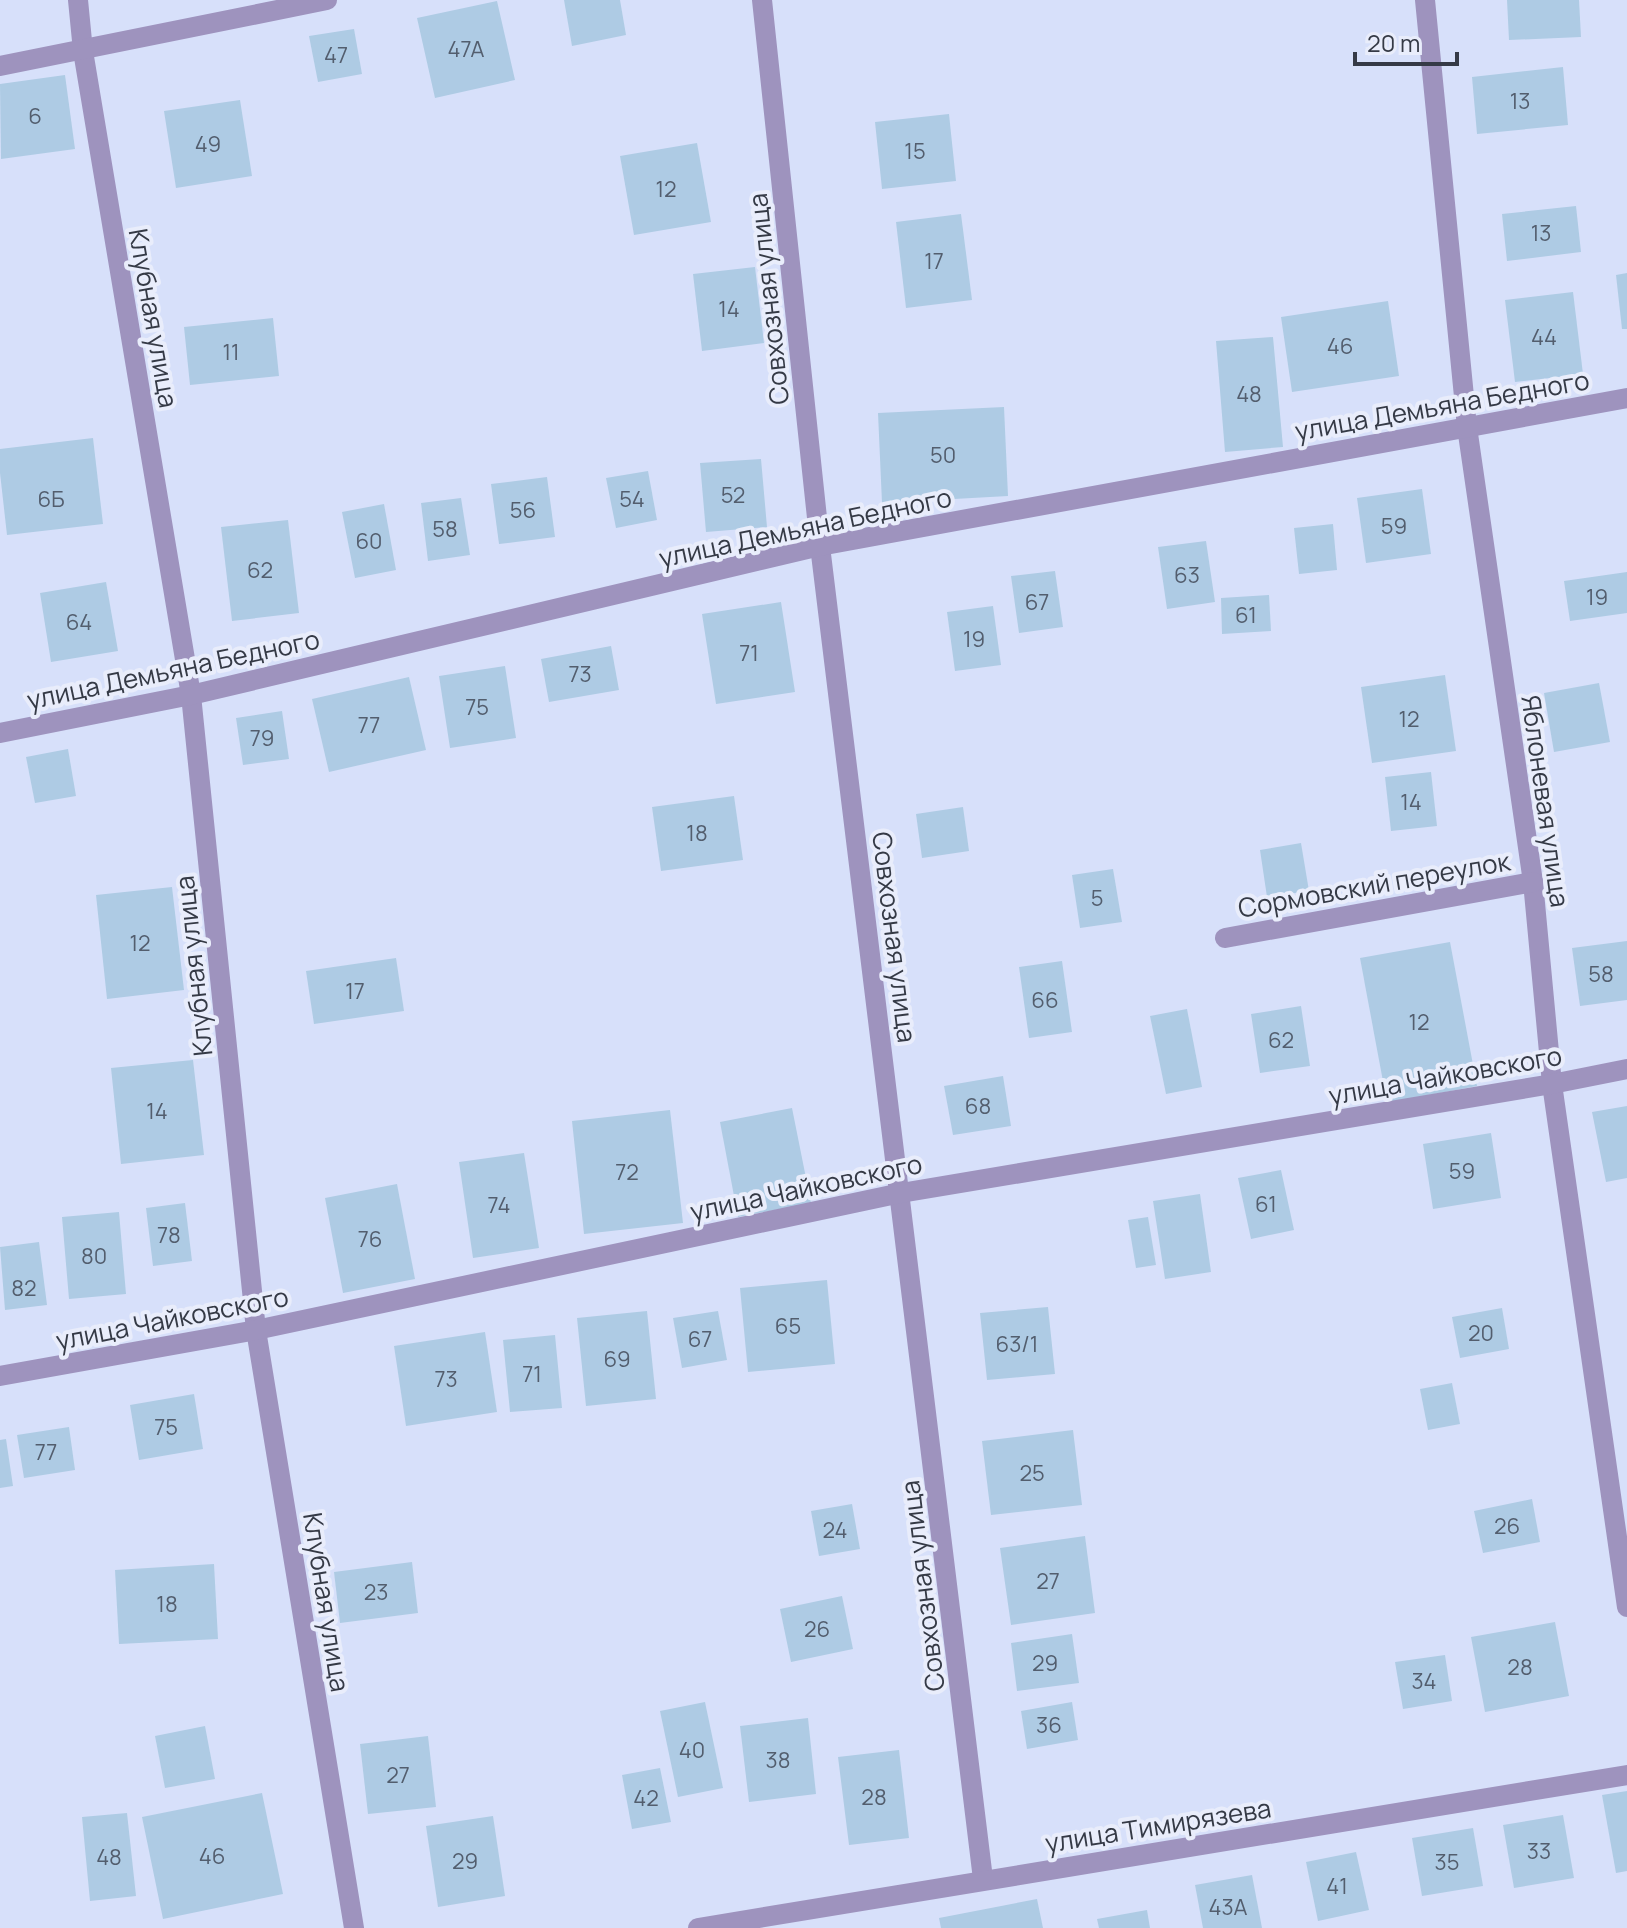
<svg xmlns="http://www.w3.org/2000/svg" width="1627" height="1928" font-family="Manrope,sans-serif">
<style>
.building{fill:#aecbe4}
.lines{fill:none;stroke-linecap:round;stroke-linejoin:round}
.minor{stroke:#9e93be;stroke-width:20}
.labels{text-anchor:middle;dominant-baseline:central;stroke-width:8;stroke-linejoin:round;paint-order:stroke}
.number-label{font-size:22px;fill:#535e6e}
.street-label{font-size:26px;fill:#353a46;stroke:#e9edfb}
</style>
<rect width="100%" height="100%" fill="#d7e0fa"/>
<g class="building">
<path d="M564,0H620L626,35L572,46Z"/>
<path d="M1507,0H1579L1581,37L1509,40Z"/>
<path d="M497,1L515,80L435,98L417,18Z"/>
<path d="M354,29L362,74L318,82L309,36Z"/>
<path d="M1563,67L1568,125L1477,134L1472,77Z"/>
<path d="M65,75L75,149L1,159L0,84Z"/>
<path d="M240,100L252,176L176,188L164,111Z"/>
<path d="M949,114L956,181L882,189L875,122Z"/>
<path d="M697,143L711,222L634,235L620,156Z"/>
<path d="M1576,206L1581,252L1507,261L1502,214Z"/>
<path d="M961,214L972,300L906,308L896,222Z"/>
<path d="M755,267L764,343L702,351L693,274Z"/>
<path d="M1627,273V329H1622L1616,275Z"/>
<path d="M1573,292L1583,374L1515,382L1505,300Z"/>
<path d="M1388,301L1399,376L1292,392L1281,317Z"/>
<path d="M273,318L279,376L190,385L184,327Z"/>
<path d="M1273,337L1283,447L1225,452L1216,341Z"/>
<path d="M1004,407L1008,496L882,503L878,413Z"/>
<path d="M93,438L103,524L7,535L0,473V449Z"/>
<path d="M761,459L767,527L706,532L700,463Z"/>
<path d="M648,471L657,520L616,528L606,478Z"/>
<path d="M547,477L555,537L499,544L491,484Z"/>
<path d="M1422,489L1431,554L1366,563L1357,498Z"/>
<path d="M461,498L470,555L428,561L421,503Z"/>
<path d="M384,504L396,570L355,578L342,512Z"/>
<path d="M288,520L299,613L232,621L221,527Z"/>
<path d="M1333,524L1337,570L1299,574L1294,528Z"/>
<path d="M1206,541L1215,602L1167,609L1158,547Z"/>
<path d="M1055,571L1063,627L1019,633L1011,576Z"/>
<path d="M1627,572V613L1570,621L1564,581Z"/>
<path d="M106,582L118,651L51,662L40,593Z"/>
<path d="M1269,595L1271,631L1222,634L1221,598Z"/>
<path d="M781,602L795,692L716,704L702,614Z"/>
<path d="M993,606L1001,665L955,671L947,612Z"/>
<path d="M611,646L619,690L549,702L541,659Z"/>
<path d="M505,666L516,738L450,748L439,676Z"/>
<path d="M1445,675L1456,751L1372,763L1361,687Z"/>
<path d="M409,677L426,750L329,772L312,699Z"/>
<path d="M1599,683L1610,742L1554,752L1544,693Z"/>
<path d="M282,711L289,759L243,765L236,718Z"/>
<path d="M68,749L76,796L35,803L26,757Z"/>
<path d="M1431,772L1437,826L1391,831L1385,777Z"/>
<path d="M734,796L743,860L661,871L652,807Z"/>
<path d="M963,807L969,851L922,858L916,814Z"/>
<path d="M1301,843L1309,891L1267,897L1260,850Z"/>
<path d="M1113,869L1122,922L1080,928L1072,875Z"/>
<path d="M172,887L184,990L107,999L96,895Z"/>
<path d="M1627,941V1000L1580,1006L1572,948Z"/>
<path d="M1450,942L1477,1086L1387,1103L1360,958Z"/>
<path d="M396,958L404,1011L314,1024L306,971Z"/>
<path d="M1062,961L1072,1032L1029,1038L1019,967Z"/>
<path d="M1301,1006L1310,1066L1260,1073L1251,1014Z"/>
<path d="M1187,1009L1202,1087L1166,1094L1150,1016Z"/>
<path d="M193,1060L204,1155L121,1164L111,1068Z"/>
<path d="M1003,1076L1011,1126L953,1135L944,1086Z"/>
<path d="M1627,1106V1178L1606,1182L1592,1112Z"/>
<path d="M792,1108L811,1203L738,1217L720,1122Z"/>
<path d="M670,1110L683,1223L584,1234L572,1121Z"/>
<path d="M1491,1133L1501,1198L1433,1209L1423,1144Z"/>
<path d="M524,1153L539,1248L473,1258L459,1162Z"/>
<path d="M1281,1170L1294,1230L1251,1239L1238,1178Z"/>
<path d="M397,1184L415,1279L343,1293L325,1198Z"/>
<path d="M1200,1194L1211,1272L1165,1279L1153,1201Z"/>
<path d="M185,1203L192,1261L153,1266L146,1208Z"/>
<path d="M119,1212L126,1294L69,1299L62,1217Z"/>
<path d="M1148,1217L1156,1265L1136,1268L1128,1220Z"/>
<path d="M39,1242L47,1305L5,1310L0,1247Z"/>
<path d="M827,1280L835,1364L748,1372L740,1288Z"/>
<path d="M1048,1307L1055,1374L987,1380L980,1313Z"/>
<path d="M1502,1308L1509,1349L1460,1358L1452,1317Z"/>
<path d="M647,1311L656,1399L586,1406L577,1318Z"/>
<path d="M718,1311L727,1360L682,1368L673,1318Z"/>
<path d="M485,1332L497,1412L406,1426L394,1346Z"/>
<path d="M555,1335L562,1408L510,1412L503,1340Z"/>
<path d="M1452,1383L1460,1424L1428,1430L1420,1389Z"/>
<path d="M194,1394L203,1449L139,1460L130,1405Z"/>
<path d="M69,1427L75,1470L24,1478L17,1435Z"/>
<path d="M1073,1430L1082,1505L991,1515L982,1441Z"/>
<path d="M6,1439L13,1486L0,1488V1440Z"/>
<path d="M1532,1499L1540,1542L1483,1553L1474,1511Z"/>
<path d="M852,1504L860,1549L819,1556L811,1511Z"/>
<path d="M1085,1536L1095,1613L1011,1625L1000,1548Z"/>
<path d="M412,1562L418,1613L340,1623L334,1572Z"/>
<path d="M214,1564L218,1639L119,1644L115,1570Z"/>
<path d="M842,1596L853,1649L791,1662L780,1609Z"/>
<path d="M1555,1622L1569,1696L1485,1712L1471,1637Z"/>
<path d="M1072,1634L1079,1683L1017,1691L1011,1643Z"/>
<path d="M1445,1655L1452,1701L1403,1709L1395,1662Z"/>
<path d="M705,1702L723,1788L678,1797L660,1711Z"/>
<path d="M1072,1702L1078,1740L1027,1749L1021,1711Z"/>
<path d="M808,1718L816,1794L749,1802L740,1726Z"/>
<path d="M205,1726L215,1779L165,1788L155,1736Z"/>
<path d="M428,1736L436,1807L368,1814L360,1744Z"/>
<path d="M899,1750L909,1838L849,1845L838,1757Z"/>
<path d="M660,1768L671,1822L632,1829L622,1775Z"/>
<path d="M1627,1791V1871L1616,1873L1602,1795Z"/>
<path d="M262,1793L283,1894L163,1919L142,1817Z"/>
<path d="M127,1813L136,1896L90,1901L82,1817Z"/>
<path d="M1563,1815L1574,1878L1514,1888L1503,1825Z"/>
<path d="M493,1816L505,1896L438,1907L426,1826Z"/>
<path d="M1473,1828L1483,1886L1422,1896L1412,1838Z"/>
<path d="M1356,1852L1369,1910L1318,1921L1306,1862Z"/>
<path d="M1252,1875L1262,1928H1203L1195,1885Z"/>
<path d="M1037,1899L1043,1928H941L939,1918Z"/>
<path d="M1147,1910L1150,1928H1099L1097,1919Z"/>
</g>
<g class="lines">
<g class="minor">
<path d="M78,0L83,51L191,695L256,1330L354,1928"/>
<path d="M762,0L820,546L983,1879"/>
<path d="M1425,0L1467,427L1533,882L1552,1084L1627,1607"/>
<path d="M0,66L327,0"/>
<path d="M0,733L191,695L820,546L1627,398"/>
<path d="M1225,938L1533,882"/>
<path d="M0,1376L256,1330L901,1193L1552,1084L1627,1069"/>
<path d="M698,1928L1627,1775"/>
</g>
</g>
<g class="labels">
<g class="number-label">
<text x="466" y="49">47А</text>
<text x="336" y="55">47</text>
<text x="1520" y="101">13</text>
<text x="35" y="116">6</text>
<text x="208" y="144">49</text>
<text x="915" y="151">15</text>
<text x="666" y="189">12</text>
<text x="1541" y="233">13</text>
<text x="934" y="261">17</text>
<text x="729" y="309">14</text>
<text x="1544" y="337">44</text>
<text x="1340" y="346">46</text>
<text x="231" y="352">11</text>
<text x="1249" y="394">48</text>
<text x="943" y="455">50</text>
<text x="733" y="495">52</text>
<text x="51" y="499">6Б</text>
<text x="632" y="499">54</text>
<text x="523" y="510">56</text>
<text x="1394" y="526">59</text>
<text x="445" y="529">58</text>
<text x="369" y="541">60</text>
<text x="260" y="570">62</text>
<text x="1187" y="575">63</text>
<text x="1597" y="597">19</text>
<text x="1037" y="602">67</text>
<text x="1246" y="615">61</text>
<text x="79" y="622">64</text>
<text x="974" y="639">19</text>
<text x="749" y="653">71</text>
<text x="580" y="674">73</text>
<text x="477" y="707">75</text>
<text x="1409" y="719">12</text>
<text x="369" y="725">77</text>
<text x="262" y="738">79</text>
<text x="1411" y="802">14</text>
<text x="697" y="833">18</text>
<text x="1097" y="898">5</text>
<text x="140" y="943">12</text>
<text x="1601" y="974">58</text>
<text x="355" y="991">17</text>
<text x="1045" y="1000">66</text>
<text x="1419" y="1022">12</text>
<text x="1281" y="1040">62</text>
<text x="978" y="1106">68</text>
<text x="157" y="1111">14</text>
<text x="1462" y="1171">59</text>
<text x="627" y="1172">72</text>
<text x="1266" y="1204">61</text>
<text x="499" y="1205">74</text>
<text x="169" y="1235">78</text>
<text x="370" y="1239">76</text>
<text x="94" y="1256">80</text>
<text x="24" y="1288">82</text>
<text x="788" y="1326">65</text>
<text x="1481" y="1333">20</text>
<text x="700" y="1339">67</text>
<text x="1017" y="1344">63/1</text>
<text x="617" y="1359">69</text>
<text x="532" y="1374">71</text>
<text x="446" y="1379">73</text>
<text x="166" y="1427">75</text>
<text x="46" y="1452">77</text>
<text x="1032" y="1473">25</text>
<text x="1507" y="1526">26</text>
<text x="835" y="1530">24</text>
<text x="1048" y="1581">27</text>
<text x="376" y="1592">23</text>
<text x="167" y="1604">18</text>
<text x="817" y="1629">26</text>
<text x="1045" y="1663">29</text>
<text x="1520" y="1667">28</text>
<text x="1424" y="1681">34</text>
<text x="1049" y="1725">36</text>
<text x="692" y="1750">40</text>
<text x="778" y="1760">38</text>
<text x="398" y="1775">27</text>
<text x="874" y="1797">28</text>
<text x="646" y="1798">42</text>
<text x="1539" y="1851">33</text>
<text x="212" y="1856">46</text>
<text x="109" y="1857">48</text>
<text x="465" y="1861">29</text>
<text x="1447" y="1862">35</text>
<text x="1337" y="1886">41</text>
<text x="1228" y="1907">43А</text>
</g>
<g class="street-label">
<text transform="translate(768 299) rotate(-96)">Совхозная улица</text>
<text transform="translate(154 318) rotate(80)">Клубная улица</text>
<text transform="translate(1442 405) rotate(-10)">улица Демьяна Бедного</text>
<text transform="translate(805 527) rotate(-12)">улица Демьяна Бедного</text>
<text transform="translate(173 669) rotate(-12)">улица Демьяна Бедного</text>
<text transform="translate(1546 801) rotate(82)">Яблоневая улица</text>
<text transform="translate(1374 884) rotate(-10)">Сормовский переулок</text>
<text transform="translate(895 937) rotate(83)">Совхозная улица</text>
<text transform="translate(193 966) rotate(-96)">Клубная улица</text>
<text transform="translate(1445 1075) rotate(-10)">улица Чайковского</text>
<text transform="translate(806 1187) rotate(-12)">улица Чайковского</text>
<text transform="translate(172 1318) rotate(-11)">улица Чайковского</text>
<text transform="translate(922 1586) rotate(-97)">Совхозная улица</text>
<text transform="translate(327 1602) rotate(81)">Клубная улица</text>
<text transform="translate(1158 1825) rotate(-9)">улица Тимирязева</text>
</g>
</g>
<path d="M1355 52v12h102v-12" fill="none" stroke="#353a46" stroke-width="4"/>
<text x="1367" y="52" font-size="24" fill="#353a46" stroke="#e9edfb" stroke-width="6" paint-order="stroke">20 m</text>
</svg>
